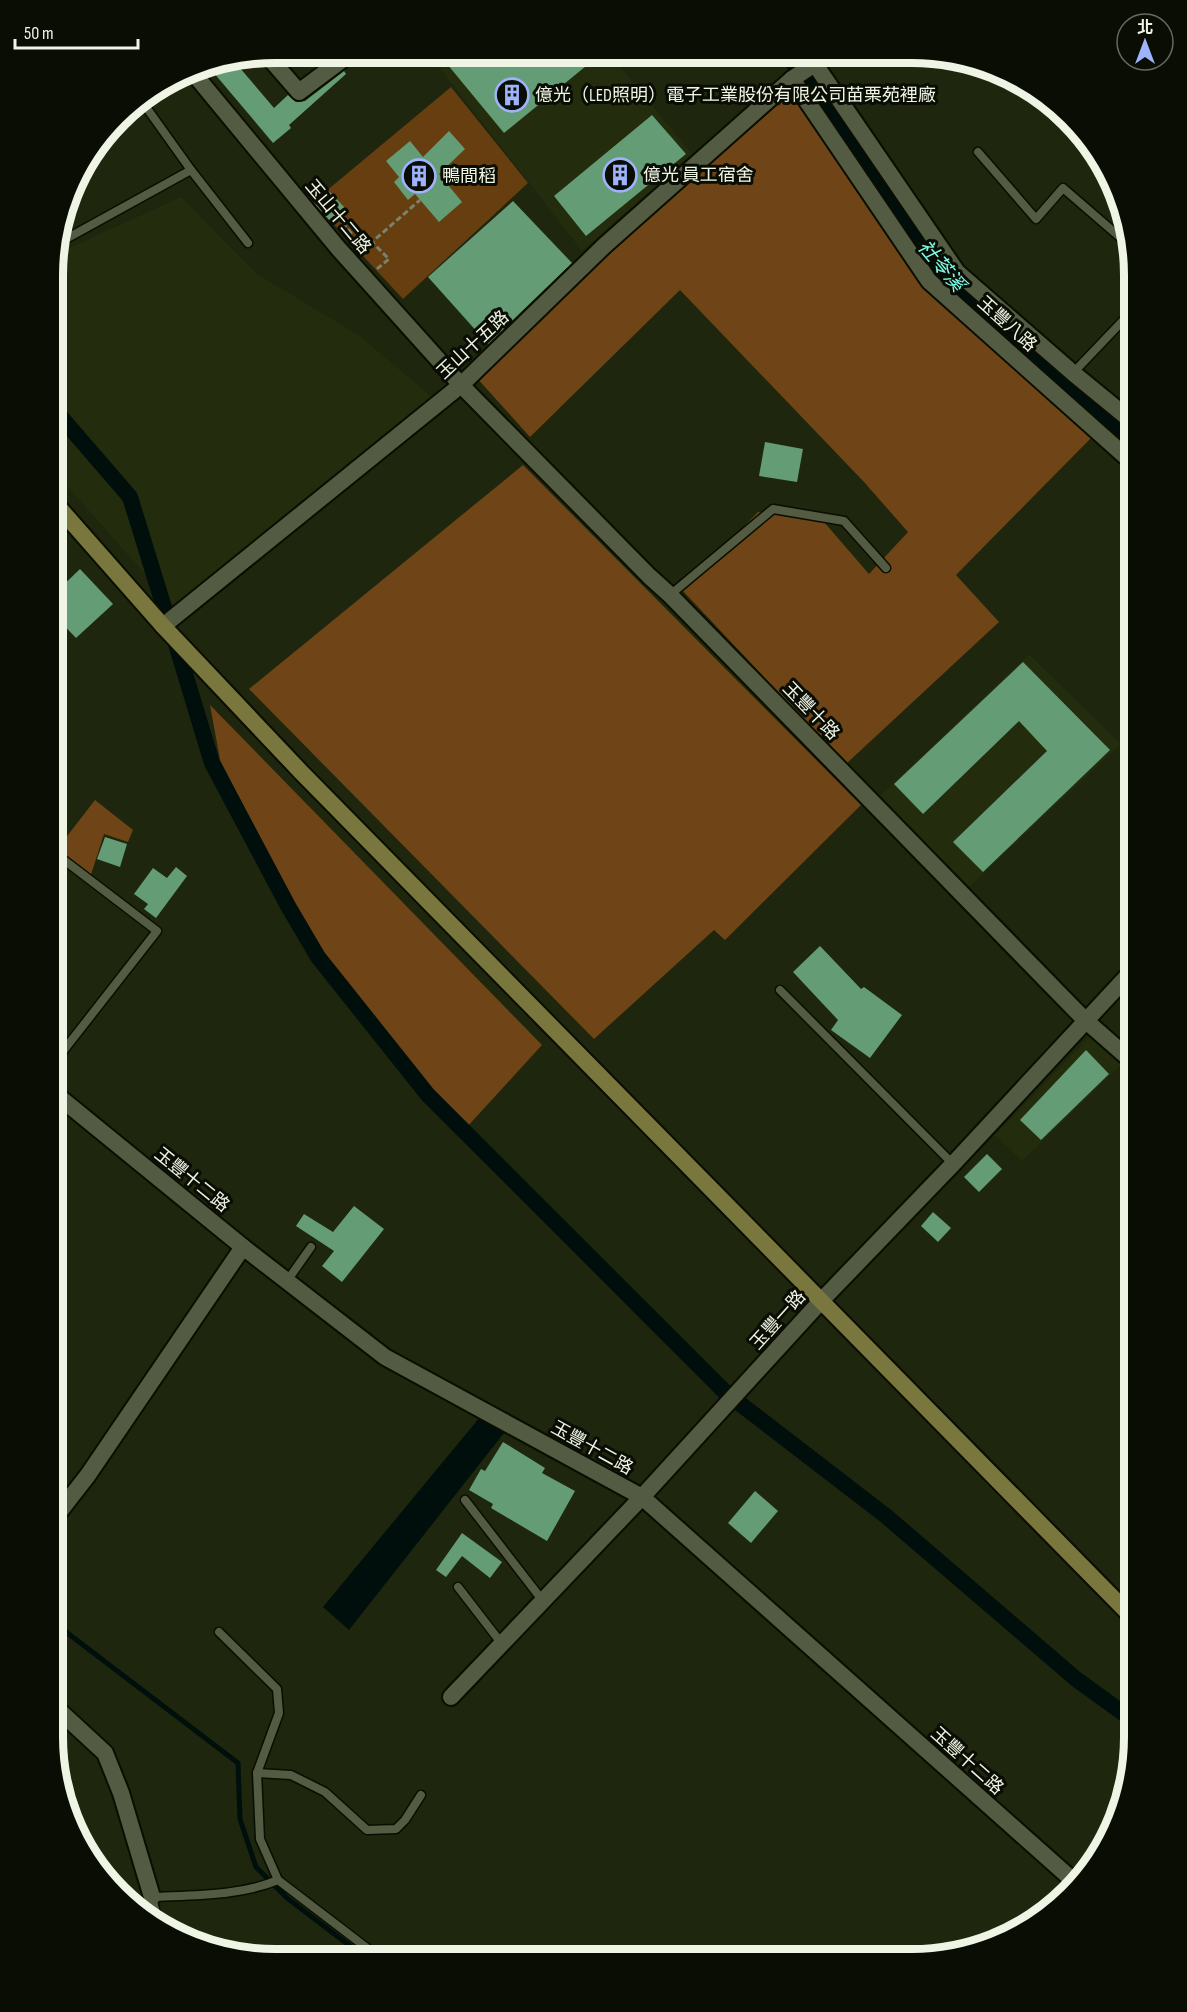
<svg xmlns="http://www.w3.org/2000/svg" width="1187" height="2012" font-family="'Sofia Sans Condensed','Noto Sans TC',sans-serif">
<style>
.built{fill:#232c0c}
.green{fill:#673e0f}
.forest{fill:#6f4416}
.water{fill:#000f0c}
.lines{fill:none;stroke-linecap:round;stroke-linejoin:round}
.stream{stroke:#000f0c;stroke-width:5}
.canal{stroke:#000f0c;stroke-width:16}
.building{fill:#649c75}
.service-casing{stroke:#090e00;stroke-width:11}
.minor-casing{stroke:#090e00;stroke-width:20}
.secondary-casing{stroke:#090e00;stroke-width:20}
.path{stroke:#7a826d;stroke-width:3;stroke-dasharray:6 3;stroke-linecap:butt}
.service{stroke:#535c42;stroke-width:8}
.minor{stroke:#535c42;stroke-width:16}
.secondary{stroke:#79763e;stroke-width:16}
.labels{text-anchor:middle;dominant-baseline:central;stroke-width:6;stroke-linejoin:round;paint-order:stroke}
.poi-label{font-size:18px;fill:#eff5e5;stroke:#0a0d04;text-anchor:start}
.street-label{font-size:18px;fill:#eff5e5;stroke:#0a0d04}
.water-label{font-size:20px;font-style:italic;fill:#81fbe9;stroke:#0a0d04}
.rim{fill:none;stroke:#eff5e5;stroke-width:8}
</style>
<rect width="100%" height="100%" fill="#1e260e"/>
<g class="built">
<path d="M428,53H609L692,154L582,251Z"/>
<path d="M181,197L257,274L360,336L433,398L173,606L54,471V265L58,253Z"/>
<path d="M1029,654L1121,744L968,888L880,796Z"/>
<path d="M1090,1036L1098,1037L1123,1063L1022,1161L995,1135Z"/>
</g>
<path class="green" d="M451,87L528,183L403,299L313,202Z"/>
<g class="forest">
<path d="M788,91L924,287L1093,436L956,575L999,622L846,764L682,590L758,512L824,522L869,574L908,532L864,482L680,290L530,437L475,376L609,246Z"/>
<path d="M523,465L861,805L725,940L714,930L594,1039L249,689Z"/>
<path d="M210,705L542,1045L467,1127L429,1086L313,941L220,760Z"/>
<path d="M95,800L133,830L128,842L104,834L88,884L54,858V853Z"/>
</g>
<path class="water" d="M480,1417L504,1433L349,1630L323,1607Z"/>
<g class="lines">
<path class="stream" d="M53,1619L70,1635L238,1763L240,1819L256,1867L287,1898L366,1958"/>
<g class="canal">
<path d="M787,54L945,278L1134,444"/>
<path d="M54,409L130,497L167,617"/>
<path d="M176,644L212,763L288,906L318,957L428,1095L726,1393L886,1516L1076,1679L1134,1721"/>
</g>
</g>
<g class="building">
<path d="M438,53H602L504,133Z"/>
<path d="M234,61L274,108L288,95L296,102L305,101L344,71L346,74L289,125L291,128L273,143L208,66Z"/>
<path d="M652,115L686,154L586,236L554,196Z"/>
<path d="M449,131L465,149L439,174L462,202L439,222L415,194L408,200L394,182L399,177L386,161L410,141L423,157Z"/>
<path d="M330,192L345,208L330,221L316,205Z"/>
<path d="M513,201L572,263L488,344L428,277Z"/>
<path d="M765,442L803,449L797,482L759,476Z"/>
<path d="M80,569L113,604L76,638L54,615V594Z"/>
<path d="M1023,662L1110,750L983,872L953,842L1047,751L1019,721L923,814L894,784Z"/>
<path d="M105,837L127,844L120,867L97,859Z"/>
<path d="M176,867L187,876L156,918L144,909L148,904L134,894L153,868L167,878Z"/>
<path d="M820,946L861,989L864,987L902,1015L870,1058L831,1030L838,1020L793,972Z"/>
<path d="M1086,1050L1109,1074L1041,1140L1020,1120Z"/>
<path d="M987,1154L1002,1169L979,1192L964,1177Z"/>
<path d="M354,1206L384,1229L342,1282L322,1266L334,1251L296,1226L304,1214L333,1232Z"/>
<path d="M933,1212L951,1228L938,1242L921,1226Z"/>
<path d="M503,1442L545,1468L542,1473L575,1491L547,1541L491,1508L493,1504L469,1490L481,1469L485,1471Z"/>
<path d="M755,1491L778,1511L751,1543L728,1523Z"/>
<path d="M462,1533L502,1562L490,1578L462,1556L446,1577L436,1570Z"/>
</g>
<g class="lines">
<defs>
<g id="service">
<path d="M978,152L1036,219L1063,188L1129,245"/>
<path d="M191,170L248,243"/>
<path d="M55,245L191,170L141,100"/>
<path d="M1073,373L1134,309"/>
<path d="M670,595L773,509L844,521L886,568"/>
<path d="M780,990L953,1164"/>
<path d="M53,1064L157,931L60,857"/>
<path d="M287,1281L311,1247"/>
<path d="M465,1500L543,1601"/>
<path d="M458,1587L502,1644"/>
<path d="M219,1632L277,1689L279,1713L257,1773L260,1839L278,1880L380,1958"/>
<path d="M257,1773L291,1775L325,1792L367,1830L396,1829L405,1820L421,1795"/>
<path d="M159,1925L152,1897C193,1895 240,1896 278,1880"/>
</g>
<g id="minor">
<path d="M266,54L299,92L351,53"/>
<path d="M808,54L957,272L1073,373L1134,423"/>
<path d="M190,69L338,248L461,385L649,576L670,595L1085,1020L1134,1063"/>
<path d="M792,79L929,281L1134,464"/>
<path d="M163,626L461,385L604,246L792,79L816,63L834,54"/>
<path d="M53,1092L243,1247L385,1357L642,1497L1077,1884"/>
<path d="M53,1520L88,1475L243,1247"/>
<path d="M451,1697L642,1497L821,1301L953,1164L1134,969"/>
<path d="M53,1705L105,1753L121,1793L152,1897"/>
</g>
<path id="secondary" d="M54,502L163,626L301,772L1134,1619"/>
</defs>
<use href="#service" class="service-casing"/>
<use href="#minor" class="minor-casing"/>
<use href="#secondary" class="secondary-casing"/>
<g class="path">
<path d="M336,216L351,233L348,235"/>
<path d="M377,267L378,268L389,259L372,242L420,200"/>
</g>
<use href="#service" class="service"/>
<use href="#minor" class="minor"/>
<use href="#secondary" class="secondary"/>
</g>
<defs>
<symbol id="building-ring" viewBox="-11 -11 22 22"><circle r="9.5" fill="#0a0d04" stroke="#9fb3fd" stroke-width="1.5"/><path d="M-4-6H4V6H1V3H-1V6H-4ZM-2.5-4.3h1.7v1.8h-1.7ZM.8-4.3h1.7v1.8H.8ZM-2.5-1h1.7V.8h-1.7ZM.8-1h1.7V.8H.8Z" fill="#9fb3fd"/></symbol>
</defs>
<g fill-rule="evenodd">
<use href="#building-ring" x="493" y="76" width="38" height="38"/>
<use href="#building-ring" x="601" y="156" width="38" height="38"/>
<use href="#building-ring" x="400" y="157" width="38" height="38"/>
</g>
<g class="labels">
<g class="poi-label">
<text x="535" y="95">億光（LED照明）電子工業股份有限公司苗栗苑裡廠</text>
<text x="643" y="175">億光 員工宿舍</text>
<text x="442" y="176">鴨間稻</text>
</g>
<g class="street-label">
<text transform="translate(338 217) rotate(50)">玉山十二路</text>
<text transform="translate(1007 324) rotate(42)">玉豐八路</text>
<text transform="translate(473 345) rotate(-43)">玉山十五路</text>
<text transform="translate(811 711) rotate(46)">玉豐十路</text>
<text transform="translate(192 1180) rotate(39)">玉豐十二路</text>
<text transform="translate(778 1320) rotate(-48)">玉豐一路</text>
<text transform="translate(592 1448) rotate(29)">玉豐十二路</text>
<text transform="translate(967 1761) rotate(42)">玉豐十二路</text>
</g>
<g class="water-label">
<text transform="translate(941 266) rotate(50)">社苓溪</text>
</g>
</g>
<path d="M0 0H1187V2012H0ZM275 63H912A212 212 0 0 1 1124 275V1737A212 212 0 0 1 912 1949H275A212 212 0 0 1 63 1737V275A212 212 0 0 1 275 63Z" fill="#0a0d04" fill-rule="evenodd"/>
<path class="rim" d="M275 63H912A212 212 0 0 1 1124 275V1737A212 212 0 0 1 912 1949H275A212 212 0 0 1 63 1737V275A212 212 0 0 1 275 63Z"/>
<g transform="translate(1145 42)"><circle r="28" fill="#0a0d04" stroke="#666a5e" stroke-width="1.5"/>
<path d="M0-4.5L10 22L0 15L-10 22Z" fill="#9fb3fd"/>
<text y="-9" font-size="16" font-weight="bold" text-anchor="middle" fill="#eff5e5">北</text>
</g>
<path d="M15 39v9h123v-9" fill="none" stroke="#eff5e5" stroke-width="3"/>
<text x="24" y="39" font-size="18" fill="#eff5e5" stroke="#0a0d04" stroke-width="4.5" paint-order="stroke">50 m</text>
</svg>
